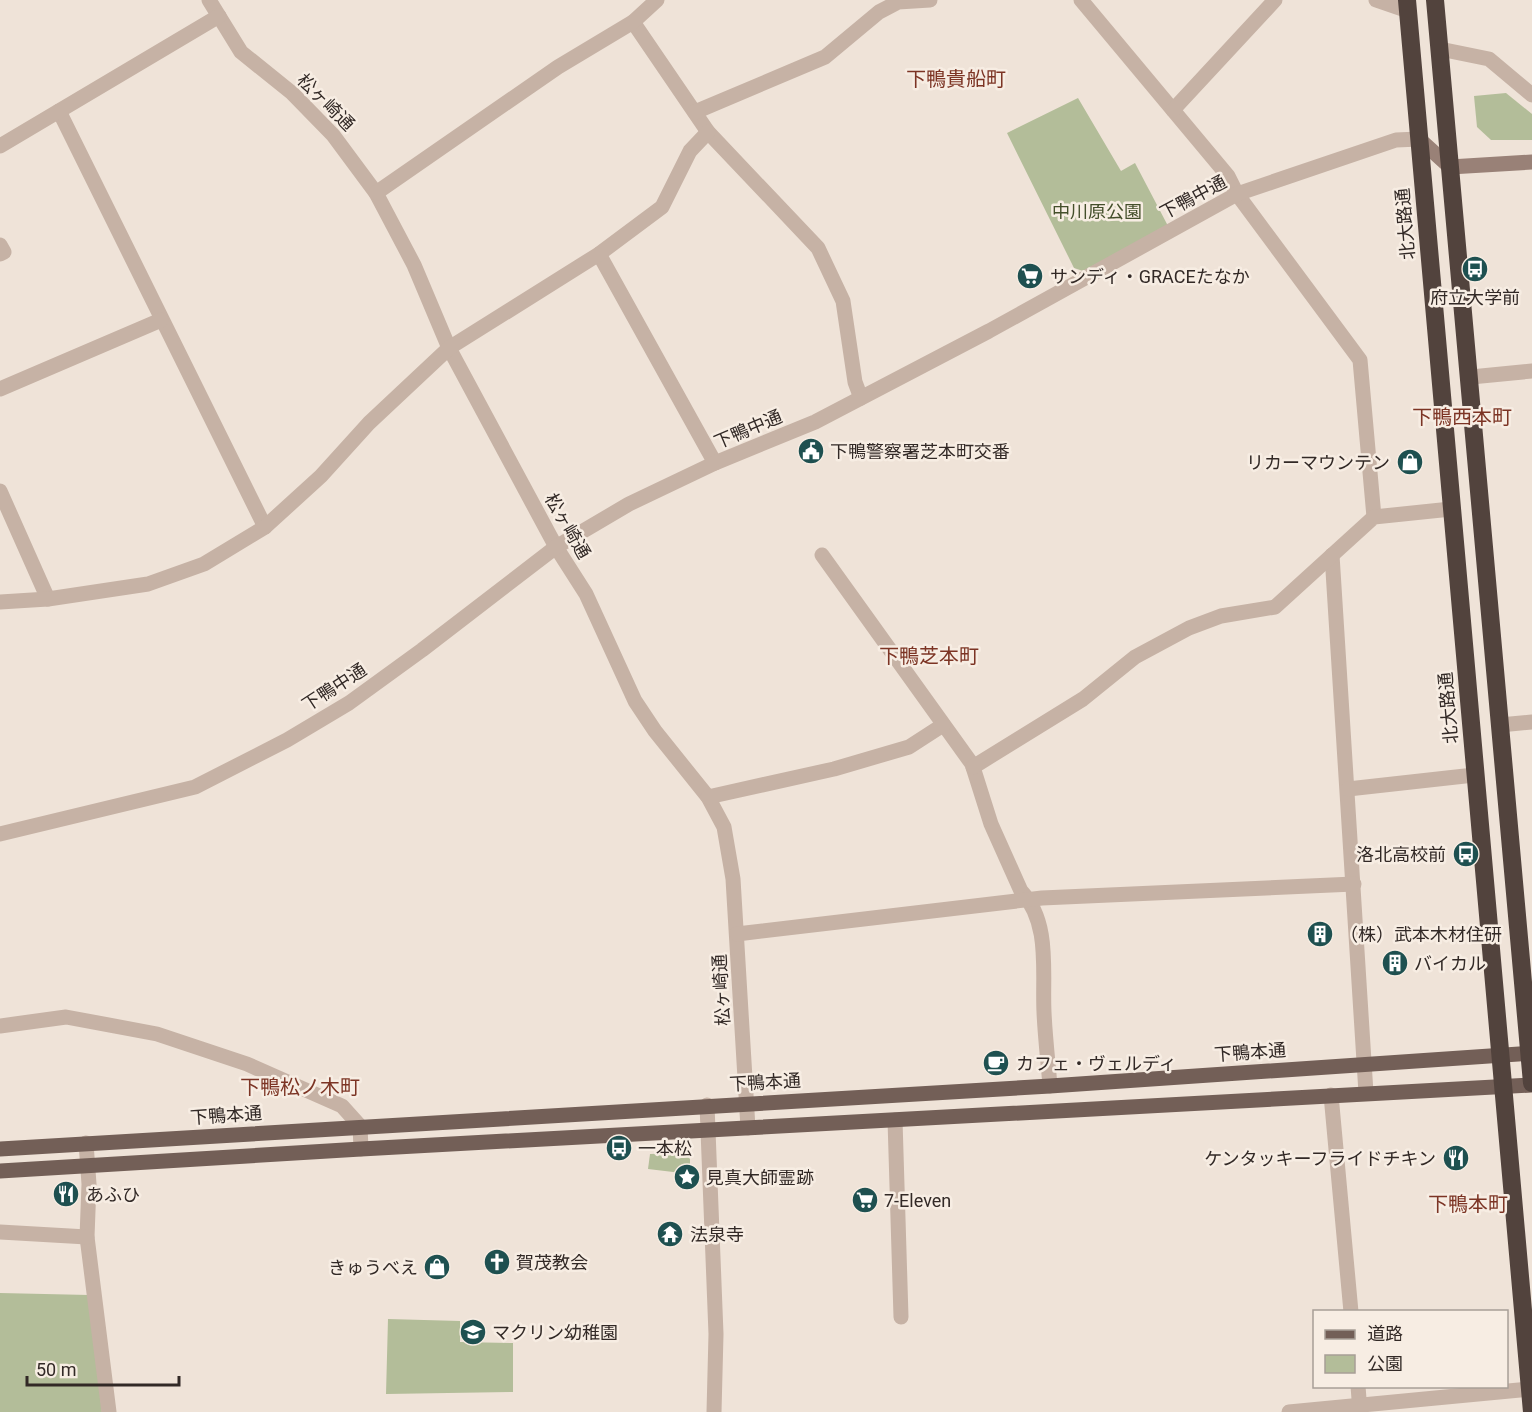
<svg xmlns="http://www.w3.org/2000/svg" width="1532" height="1412" font-family="Roboto,'Noto Sans JP',sans-serif">
<style>
.green{fill:#b3bd99}
.lines{fill:none;stroke-linecap:round;stroke-linejoin:round}
.street{stroke:#c6b2a5;stroke-width:15}
.secondary{stroke:#998177;stroke-width:15}
.primary{stroke:#735f57;stroke-width:15}
.highway{stroke:#52433d;stroke-width:18}
.labels{text-anchor:middle;dominant-baseline:central;stroke-width:5;stroke-linejoin:round;paint-order:stroke}
.street-label{font-size:18px;fill:#322926;stroke:#f7ede3}
.park-label{font-size:18px;fill:#444f2b;stroke:#f7ede3}
.poi-label{font-size:18px;fill:#322926;stroke:#f7ede3;text-anchor:start}
.neighbourhood-label{font-size:20px;fill:#7c3424;stroke:#f7ede3}
</style>
<rect width="100%" height="100%" fill="#efe3d8"/>
<g class="green">
<path d="M1506,93L1532,114V140H1491L1477,127L1474,96Z"/>
<path d="M1078,98L1121,171L1135,163L1168,226L1083,271L1074,268L1007,133Z"/>
<path d="M690,1153V1174L648,1169L650,1154Z"/>
<path d="M0,1293L89,1295L102,1412H0Z"/>
<path d="M388,1319L460,1321V1342L513,1343V1392L386,1394Z"/>
</g>
<g class="lines">
<g class="street">
<path d="M209,0L241,52L292,93L333,135L376,193L414,265L449,348L556,547L586,594L635,701L655,731L708,797L724,827L733,879L748,1128"/>
<path d="M1081,0L1228,176L1237,194L1360,360L1374,517"/>
<path d="M1376,0L1408,11"/>
<path d="M633,22L708,132L818,248L843,301L855,382L861,398"/>
<path d="M1440,49L1489,59L1532,95"/>
<path d="M1173,110L1275,0"/>
<path d="M59,111L265,527"/>
<path d="M695,112L825,57L879,12L898,2L930,0"/>
<path d="M0,146L219,16"/>
<path d="M376,193L558,67L633,22L657,0"/>
<path d="M0,245L4,252L0,254"/>
<path d="M599,254L715,463"/>
<path d="M1471,377L1532,371"/>
<path d="M0,389L161,320"/>
<path d="M0,491L48,599"/>
<path d="M822,555L972,764L991,824L1021,891C1051,923 1042,972 1044,1012C1045,1036 1048,1061 1050,1086"/>
<path d="M1332,555L1366,1093"/>
<path d="M0,602L48,599L148,584L204,564L265,527L321,476L369,423L449,348L599,254L662,207L690,151L708,132"/>
<path d="M1500,725L1532,722"/>
<path d="M973,767L1083,699L1135,657L1189,628L1221,616L1275,607L1374,517L1451,509"/>
<path d="M1348,789L1474,775"/>
<path d="M708,797L834,769L909,747L943,725"/>
<path d="M0,834L195,787L287,740L349,703L422,650L556,547L629,504L715,463L815,422L989,331L1237,194L1396,140L1419,139"/>
<path d="M737,934L1042,898L1354,884"/>
<path d="M0,1026L66,1017L157,1034L247,1064L342,1106L360,1126L361,1149"/>
<path d="M1331,1095L1351,1312"/>
<path d="M707,1105L716,1334L714,1412"/>
<path d="M895,1120L901,1317"/>
<path d="M86,1143L89,1184L87,1237L109,1412"/>
<path d="M0,1232L87,1237"/>
<path d="M1358,1386L1360,1412"/>
<path d="M1289,1412L1530,1389"/>
</g>
<path class="secondary" d="M1419,139L1450,167L1532,162"/>
<g class="primary">
<path d="M0,1149L1050,1086L1532,1053"/>
<path d="M0,1171L361,1149L1532,1085"/>
</g>
<g class="highway">
<path d="M1407,0L1532,1412"/>
<path d="M1435,0L1532,1083"/>
</g>
</g>
<defs>
<symbol id="bus-disc" viewBox="-11 -11 22 22"><circle r="9.5" fill="#1e5050" stroke="#f7ede3"/><path d="M-5-6H5V4H4V6H2V4H-2V6H-4V4H-5ZM-3.5-4V0h7V-4ZM-3.5 1.2v1.5H-2V1.2ZM2 1.2v1.5H3.5V1.2Z" fill="#fff"/></symbol>
<symbol id="supermarket-disc" viewBox="-11 -11 22 22"><circle r="9.5" fill="#1e5050" stroke="#f7ede3"/><path d="M-6-5.5h2.5l.6 2H6L4.5 2H-2.5L-4.4-4H-6ZM-1.5 3.2a1.3 1.3 0 1 0 .1 0ZM3 3.2a1.3 1.3 0 1 0 .1 0Z" fill="#fff"/></symbol>
<symbol id="civic-disc" viewBox="-11 -11 22 22"><circle r="9.5" fill="#1e5050" stroke="#f7ede3"/><path d="M-.6-6.5H3V-4.5H.6V-3L4-1V1h2V6H-6V1h2V-1L-.6-3ZM-1.2 2.5V6h2.4V2.5Z" fill="#fff"/></symbol>
<symbol id="shop-disc" viewBox="-11 -11 22 22"><circle r="9.5" fill="#1e5050" stroke="#f7ede3"/><path d="M-5-2.5h2.3a2.7 3.5 0 0 1 5.4 0H5L5.5 6h-11ZM-1.5-2.5h3a1.5 2.3 0 0 0-3 0Z" fill="#fff"/></symbol>
<symbol id="building-disc" viewBox="-11 -11 22 22"><circle r="9.5" fill="#1e5050" stroke="#f7ede3"/><path d="M-4-6H4V6H1V3H-1V6H-4ZM-2.5-4.3h1.7v1.8h-1.7ZM.8-4.3h1.7v1.8H.8ZM-2.5-1h1.7V.8h-1.7ZM.8-1h1.7V.8H.8Z" fill="#fff"/></symbol>
<symbol id="cafe-disc" viewBox="-11 -11 22 22"><circle r="9.5" fill="#1e5050" stroke="#f7ede3"/><path d="M-5.5-4.5H6V0H3Q3 3.5 0 3.5H-2.5Q-5.5 3.5-5.5 0ZM3-3.2v2h1.7v-2ZM-6 4.5H4V6H-6Z" fill="#fff"/></symbol>
<symbol id="restaurant-disc" viewBox="-11 -11 22 22"><circle r="9.5" fill="#1e5050" stroke="#f7ede3"/><path d="M-5-6h1v4h1v-4h1v4h1v-4h1v5L-1.5 .5V6h-2V.5L-5-1ZM5-6V6H3V1.5H1.5Q1.5-4 5-6Z" fill="#fff"/></symbol>
<symbol id="sight-disc" viewBox="-11 -11 22 22"><circle r="9.5" fill="#1e5050" stroke="#f7ede3"/><path d="M0-6L1.8-2.2L6-1.7L2.9 1.2L3.7 5.4L0 3.3L-3.7 5.4L-2.9 1.2L-6-1.7L-1.8-2.2Z" fill="#fff"/></symbol>
<symbol id="temple-disc" viewBox="-11 -11 22 22"><circle r="9.5" fill="#1e5050" stroke="#f7ede3"/><path d="M0-6L5-2H3V0L6.5 2.5H4V6H1.5V3h-3V6H-4V2.5H-6.5L-3 0V-2H-5Z" fill="#fff"/></symbol>
<symbol id="church-disc" viewBox="-11 -11 22 22"><circle r="9.5" fill="#1e5050" stroke="#f7ede3"/><path d="M-1.2-6h2.4v3.5h3.3v2.4h-3.3V6h-2.4V-.1h-3.3v-2.4h3.3Z" fill="#fff"/></symbol>
<symbol id="school-disc" viewBox="-11 -11 22 22"><circle r="9.5" fill="#1e5050" stroke="#f7ede3"/><path d="M0-5L7-2L0 1L-7-2ZM-4 1L0 2.5L4 1V4Q0 6-4 4Z" fill="#fff"/></symbol>
</defs>
<g fill-rule="evenodd">
<use href="#bus-disc" x="1460" y="254" width="30" height="30"/>
<use href="#supermarket-disc" x="1015" y="261" width="30" height="30"/>
<use href="#civic-disc" x="796" y="436" width="30" height="30"/>
<use href="#shop-disc" x="1395" y="447" width="30" height="30"/>
<use href="#bus-disc" x="1451" y="839" width="30" height="30"/>
<use href="#building-disc" x="1305" y="919" width="30" height="30"/>
<use href="#building-disc" x="1380" y="948" width="30" height="30"/>
<use href="#cafe-disc" x="981" y="1048" width="30" height="30"/>
<use href="#bus-disc" x="604" y="1133" width="30" height="30"/>
<use href="#restaurant-disc" x="1441" y="1143" width="30" height="30"/>
<use href="#sight-disc" x="672" y="1162" width="30" height="30"/>
<use href="#restaurant-disc" x="51" y="1179" width="30" height="30"/>
<use href="#supermarket-disc" x="850" y="1185" width="30" height="30"/>
<use href="#temple-disc" x="655" y="1219" width="30" height="30"/>
<use href="#church-disc" x="482" y="1247" width="30" height="30"/>
<use href="#shop-disc" x="422" y="1252" width="30" height="30"/>
<use href="#school-disc" x="458" y="1317" width="30" height="30"/>
</g>
<g class="labels">
<g class="street-label">
<text transform="translate(326 102) rotate(45)">松ヶ崎通</text>
<text transform="translate(1193 197) rotate(-28)">下鴨中通</text>
<text transform="translate(1405 224) rotate(-95)">北大路通</text>
<text transform="translate(748 429) rotate(-23)">下鴨中通</text>
<text transform="translate(568 526) rotate(60)">松ヶ崎通</text>
<text transform="translate(334 687) rotate(-33)">下鴨中通</text>
<text transform="translate(1448 708) rotate(-95)">北大路通</text>
<text transform="translate(721 990) rotate(-93)">松ヶ崎通</text>
<text transform="translate(1250 1052) rotate(-4)">下鴨本通</text>
<text transform="translate(765 1082) rotate(-3)">下鴨本通</text>
<text transform="translate(226 1115) rotate(-4)">下鴨本通</text>
</g>
<g class="park-label">
<text x="1097" y="211">中川原公園</text>
</g>
<g class="poi-label">
<text x="1050" y="276">サンディ・GRACEたなか</text>
<text x="1475" y="297" text-anchor="middle">府立大学前</text>
<text x="830" y="451">下鴨警察署芝本町交番</text>
<text x="1390" y="462" text-anchor="end">リカーマウンテン</text>
<text x="1446" y="854" text-anchor="end">洛北高校前</text>
<text x="1340" y="934">（株）武本木材住研</text>
<text x="1414" y="963">バイカル</text>
<text x="1016" y="1063">カフェ・ヴェルディ</text>
<text x="638" y="1148">一本松</text>
<text x="1436" y="1158" text-anchor="end">ケンタッキーフライドチキン</text>
<text x="706" y="1177">見真大師霊跡</text>
<text x="86" y="1194">あふひ</text>
<text x="884" y="1200">7-Eleven</text>
<text x="690" y="1234">法泉寺</text>
<text x="516" y="1262">賀茂教会</text>
<text x="418" y="1267" text-anchor="end">きゅうべえ</text>
<text x="492" y="1332">マクリン幼稚園</text>
</g>
<g class="neighbourhood-label">
<text x="956" y="79">下鴨貴船町</text>
<text x="1462" y="417">下鴨西本町</text>
<text x="929" y="656">下鴨芝本町</text>
<text x="300" y="1087">下鴨松ノ木町</text>
<text x="1468" y="1204">下鴨本町</text>
</g>
</g>
<rect x="1313" y="1310" width="195" height="78" fill="#f7ede3" stroke="#a89f97" stroke-width="1.5"/>
<rect x="1325" y="1330" width="30" height="9" fill="#735f57" stroke="#a89f97" stroke-width="1.5"/>
<text x="1367" y="1340" font-size="18" fill="#322926">道路</text>
<rect x="1325" y="1355" width="30" height="18" fill="#b3bd99" stroke="#a89f97" stroke-width="1.5"/>
<text x="1367" y="1370" font-size="18" fill="#322926">公園</text>
<path d="M27 1376v9h152v-9" fill="none" stroke="#322926" stroke-width="3"/>
<text x="36" y="1376" font-size="18" fill="#322926" stroke="#f7ede3" stroke-width="4.5" paint-order="stroke">50 m</text>
</svg>
